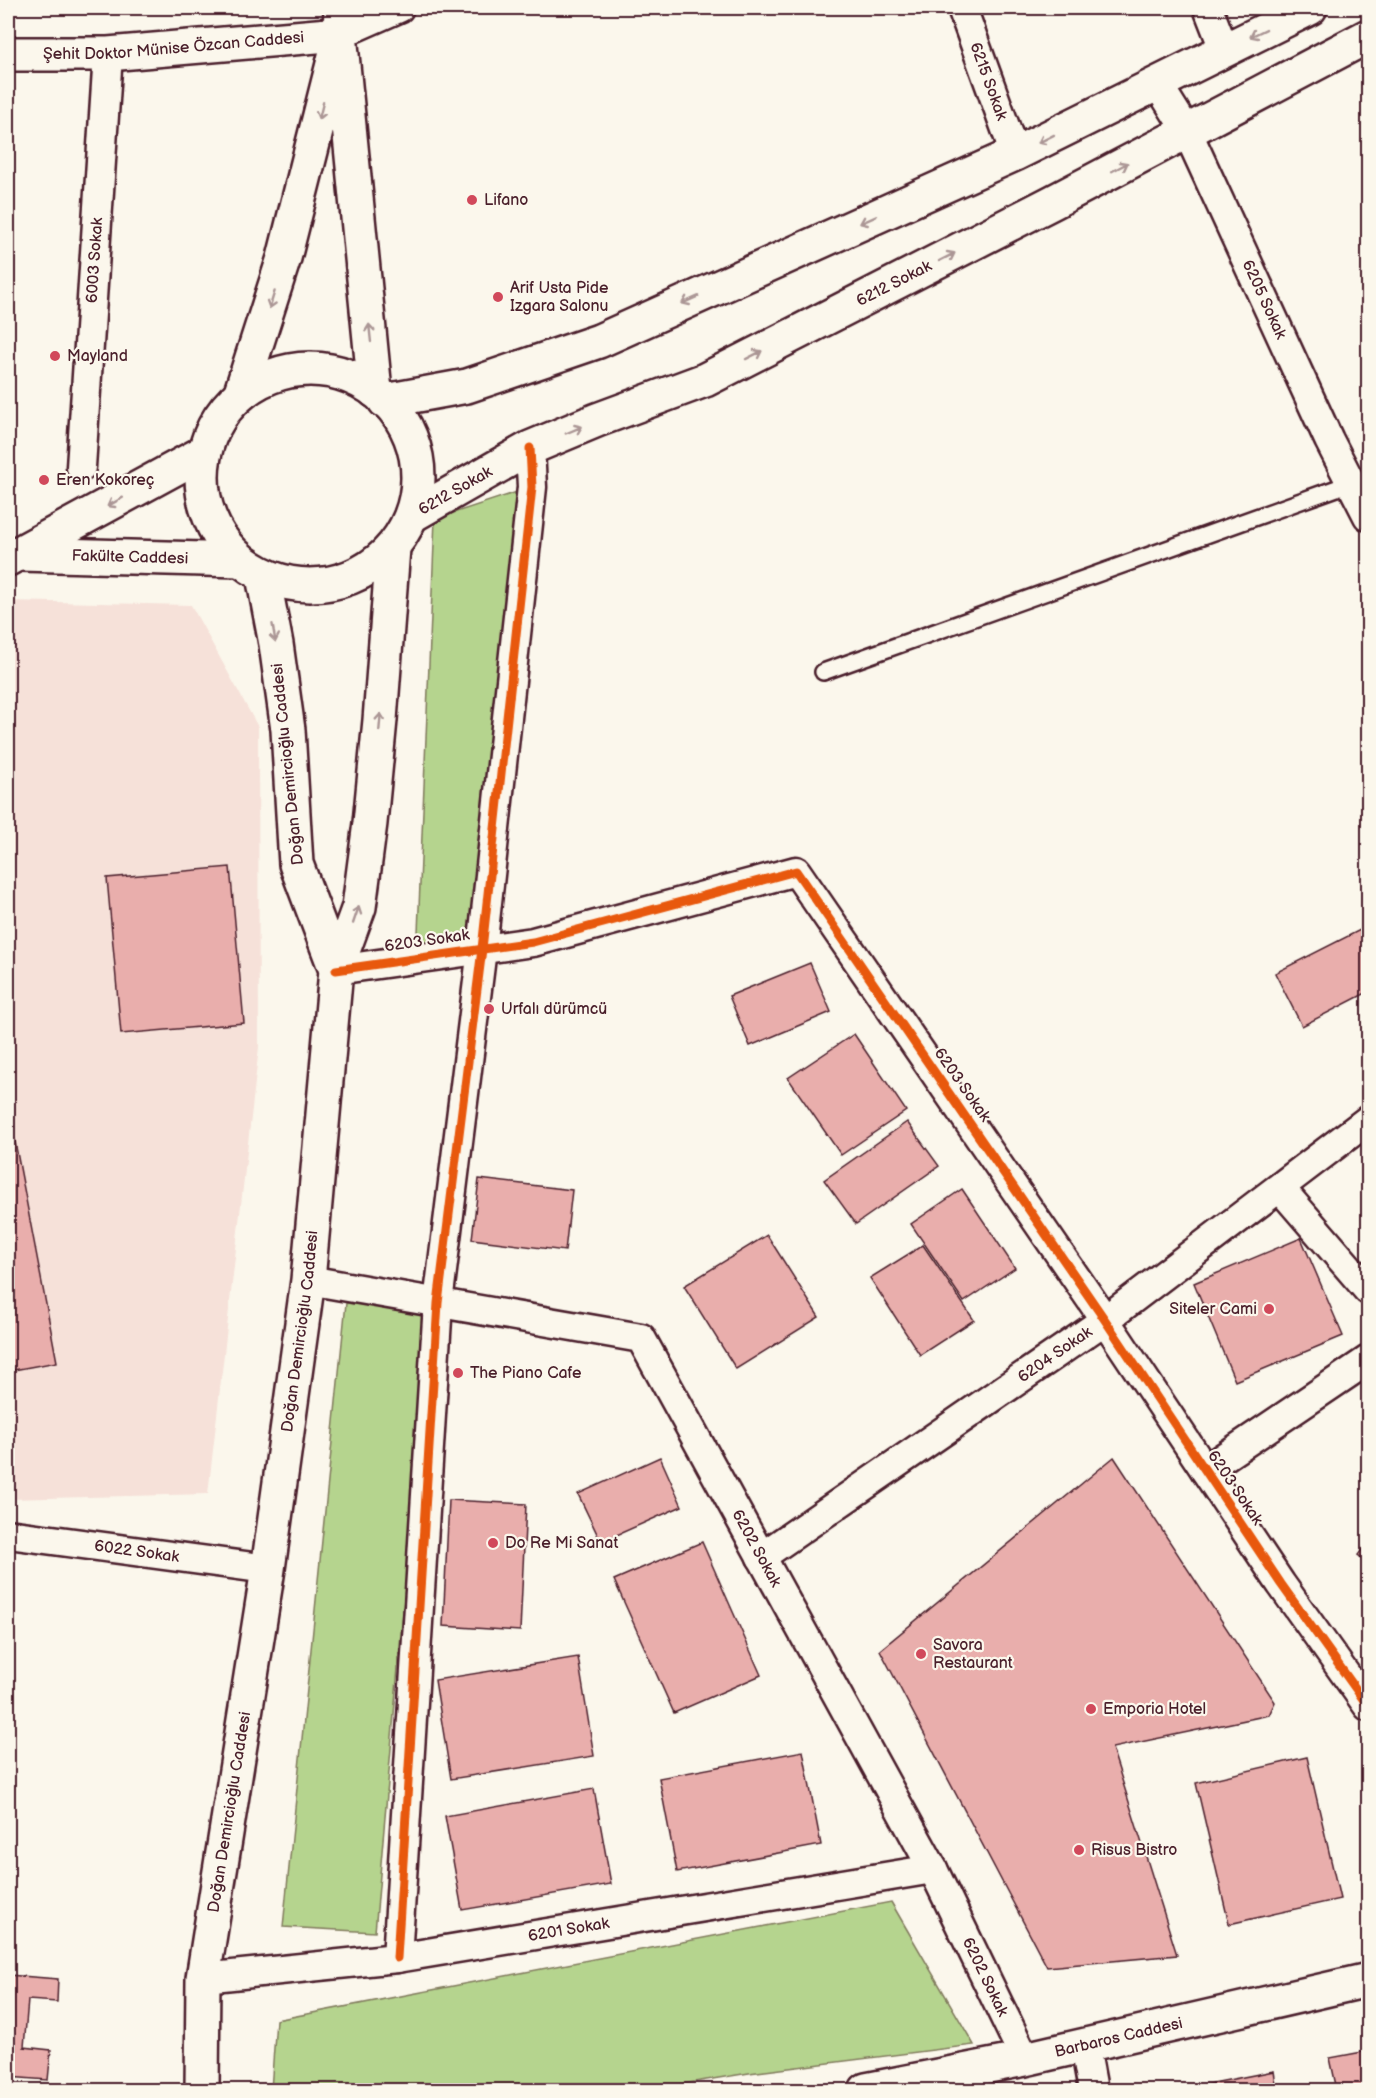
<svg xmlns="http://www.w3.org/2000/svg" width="1376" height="2098" font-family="'Balsamiq Sans',sans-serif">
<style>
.built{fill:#f6e1d9}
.green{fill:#b5d48e;stroke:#807a5c;stroke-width:1.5}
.building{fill:#e9aeac;stroke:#4a1f2b;stroke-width:1.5}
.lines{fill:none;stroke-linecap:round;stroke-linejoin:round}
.lane-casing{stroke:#4a1f2b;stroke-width:20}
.street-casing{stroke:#4a1f2b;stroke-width:33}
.secondary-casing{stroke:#4a1f2b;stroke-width:38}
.lane{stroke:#fbf7ec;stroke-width:15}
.street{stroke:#fbf7ec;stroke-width:28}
.secondary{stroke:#fbf7ec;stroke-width:33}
.cycleway-casing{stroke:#fbf7ec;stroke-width:13}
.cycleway{stroke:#e8590c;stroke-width:9}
.oneway{stroke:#ab9695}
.poi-dot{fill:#d1495b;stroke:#fbf7ec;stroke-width:2}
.labels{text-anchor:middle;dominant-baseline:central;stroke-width:4.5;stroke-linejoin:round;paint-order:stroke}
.street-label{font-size:16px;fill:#4a1f2b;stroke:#fbf7ec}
.poi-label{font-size:16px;fill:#4a1f2b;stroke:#fbf7ec;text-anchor:start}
</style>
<rect width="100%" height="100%" fill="#fbf7ec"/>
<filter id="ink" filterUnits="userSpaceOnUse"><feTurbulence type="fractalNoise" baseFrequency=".0167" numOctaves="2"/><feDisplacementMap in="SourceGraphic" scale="12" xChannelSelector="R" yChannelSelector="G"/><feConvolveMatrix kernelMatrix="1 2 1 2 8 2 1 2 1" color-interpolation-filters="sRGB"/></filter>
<g filter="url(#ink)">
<path class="built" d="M8,601L191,605L258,727L259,1047L208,1494L8,1499Z"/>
<g class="green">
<path d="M532,487L482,949L417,957L435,519Z"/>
<path d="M346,1303L429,1312L375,1932L283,1927Z"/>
<path d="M891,1902L974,2045L749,2073L646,2090H271L276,2020Z"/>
</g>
<g class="building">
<path d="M230,867L244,1023L121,1034L107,878Z"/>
<path d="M1364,928L1368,936V992L1302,1026L1275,973Z"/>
<path d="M810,963L831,1012L750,1046L729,996Z"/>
<path d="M854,1034L906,1111L841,1155L788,1078Z"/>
<path d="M907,1122L939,1166L856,1224L824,1180Z"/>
<path d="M12,1126L57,1362L8,1371V1127Z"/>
<path d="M479,1179L572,1190L565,1251L472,1239Z"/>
<path d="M962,1189L1015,1268L964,1302L911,1224Z"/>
<path d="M767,1235L819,1317L736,1369L684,1286Z"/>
<path d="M1301,1238L1343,1336L1235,1381L1194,1283Z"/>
<path d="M923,1245L974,1320L920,1355L870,1278Z"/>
<path d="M660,1457L682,1506L601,1542L578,1494Z"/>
<path d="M1114,1457L1275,1702L1269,1715L1112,1748L1177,1955L1047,1967L880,1650Z"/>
<path d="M449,1500L526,1504L520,1631L443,1626Z"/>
<path d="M702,1542L761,1675L674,1713L614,1580Z"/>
<path d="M1368,1542V1563L1358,1555Z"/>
<path d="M578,1657L594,1756L451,1779L435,1680Z"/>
<path d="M803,1751L821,1845L677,1872L659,1778Z"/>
<path d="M1307,1757L1340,1899L1229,1924L1196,1783Z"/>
<path d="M594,1789L611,1884L462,1910L445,1816Z"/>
<path d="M8,1975L58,1979L57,2002L28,2000L24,2047L51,2050L48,2080L8,2077Z"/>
<path d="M1368,2051V2090H1337L1330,2058Z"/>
<path d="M1274,2071L1277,2090H1178Z"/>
</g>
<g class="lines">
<defs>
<path id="lane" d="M823,672L1351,483"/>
<g id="street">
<path id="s1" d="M962,8L1015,154"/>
<path d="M1208,8L1224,49"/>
<path d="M340,34L399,8"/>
<path id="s2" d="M1157,83L1187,131L1329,440L1368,516"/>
<path id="s3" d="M81,467L108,54"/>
<path d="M336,970L533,942L796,871L1105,1320L1281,1584L1368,1706"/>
<path d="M1280,1188L1368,1290"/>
<path id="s4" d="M308,1280L641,1338L933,1869L1025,2059"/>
<path d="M1205,1470L1368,1360"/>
<path id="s5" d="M8,1534L268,1569"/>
<path id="s6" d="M761,1557L1105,1320L1368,1120"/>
<path d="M397,1958L438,1303L482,949L532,487L530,448"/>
<path id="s7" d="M203,1978L397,1958L933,1869"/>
<path d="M1085,2046L1093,2090"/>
</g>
<g id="secondary">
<path d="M341,8L340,34L375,391"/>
<path id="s8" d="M8,54H108L340,34"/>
<circle cx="310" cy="477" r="108"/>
<path d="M241,392L284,258L335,56"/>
<path d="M385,401L467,386L599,341L1015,154L1310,8"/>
<path id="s9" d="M411,516L530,448L597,420L705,380L1053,202L1368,36"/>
<path id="s10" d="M20,554L240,560"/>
<path d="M8,559L203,453"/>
<path d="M336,970L359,907L370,823L380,720L393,548"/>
<path id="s11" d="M202,2090L203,1978L268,1569L308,1280L336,970L296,864L288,730L276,644L263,576"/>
<path id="s12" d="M866,2090L1025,2059L1368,1980"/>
</g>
</defs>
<use href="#lane" class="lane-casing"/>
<use href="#street" class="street-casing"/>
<use href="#secondary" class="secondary-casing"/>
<use href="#lane" class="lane"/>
<use href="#street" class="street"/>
<use href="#secondary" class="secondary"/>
<defs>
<g id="cycleway">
<path d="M336,970L533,942L796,871L1105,1320L1281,1584L1368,1706"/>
<path d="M397,1958L438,1303L482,949L532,487L530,448"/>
</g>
</defs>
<use href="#cycleway" class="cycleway-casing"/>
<use href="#cycleway" class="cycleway"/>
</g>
<defs><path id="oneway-shaft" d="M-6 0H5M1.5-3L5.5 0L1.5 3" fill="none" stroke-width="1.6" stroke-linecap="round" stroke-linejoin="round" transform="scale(1.5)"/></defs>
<g class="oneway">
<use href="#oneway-shaft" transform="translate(1258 33) rotate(154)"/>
<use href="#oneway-shaft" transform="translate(321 111) rotate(104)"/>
<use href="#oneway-shaft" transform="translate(1046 139) rotate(153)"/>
<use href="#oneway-shaft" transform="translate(1120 167) rotate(-28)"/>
<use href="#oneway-shaft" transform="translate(868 220) rotate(156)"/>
<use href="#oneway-shaft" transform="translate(947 257) rotate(-27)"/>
<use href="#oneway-shaft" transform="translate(272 300) rotate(107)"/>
<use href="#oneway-shaft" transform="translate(690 300) rotate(156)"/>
<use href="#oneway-shaft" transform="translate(370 333) rotate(-96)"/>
<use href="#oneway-shaft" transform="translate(754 355) rotate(-27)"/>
<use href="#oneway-shaft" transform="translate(574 430) rotate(-23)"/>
<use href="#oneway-shaft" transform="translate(115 502) rotate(151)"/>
<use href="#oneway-shaft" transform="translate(274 633) rotate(80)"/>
<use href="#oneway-shaft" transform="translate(380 722) rotate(-85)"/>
<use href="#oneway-shaft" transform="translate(356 915) rotate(-71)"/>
</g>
</g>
<g class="poi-dot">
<circle cx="472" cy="200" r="6"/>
<circle cx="498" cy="297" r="6"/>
<circle cx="55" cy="356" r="6"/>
<circle cx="44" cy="480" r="6"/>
<circle cx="489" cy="1009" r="6"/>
<circle cx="1269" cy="1309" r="6"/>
<circle cx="458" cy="1373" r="6"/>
<circle cx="493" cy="1543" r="6"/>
<circle cx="921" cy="1654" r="6"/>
<circle cx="1091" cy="1709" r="6"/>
<circle cx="1079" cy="1850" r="6"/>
</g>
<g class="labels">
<g class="street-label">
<text stroke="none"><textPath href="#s8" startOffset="166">Şehit Doktor Münise Özcan Caddesi</textPath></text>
<text stroke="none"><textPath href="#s1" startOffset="78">6215 Sokak</textPath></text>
<text stroke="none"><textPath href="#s3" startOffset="207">6003 Sokak</textPath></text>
<text stroke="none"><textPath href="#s9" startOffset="537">6212 Sokak</textPath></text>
<text stroke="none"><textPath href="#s2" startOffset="242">6205 Sokak</textPath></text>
<text stroke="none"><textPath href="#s9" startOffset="51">6212 Sokak</textPath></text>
<text stroke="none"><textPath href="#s10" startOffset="110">Fakülte Caddesi</textPath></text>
<text transform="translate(288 764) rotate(-96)">Doğan Demircioğlu Caddesi</text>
<text transform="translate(427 941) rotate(-8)">6203 Sokak</text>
<text transform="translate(962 1085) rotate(55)">6203 Sokak</text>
<text stroke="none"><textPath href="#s11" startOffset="766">Doğan Demircioğlu Caddesi</textPath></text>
<text stroke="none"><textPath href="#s6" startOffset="357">6204 Sokak</textPath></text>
<text transform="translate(1235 1488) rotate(56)">6203 Sokak</text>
<text stroke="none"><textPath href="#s4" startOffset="578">6202 Sokak</textPath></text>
<text stroke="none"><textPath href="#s5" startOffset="130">6022 Sokak</textPath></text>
<text stroke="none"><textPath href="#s11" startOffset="280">Doğan Demircioğlu Caddesi</textPath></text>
<text stroke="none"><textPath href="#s7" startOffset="369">6201 Sokak</textPath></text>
<text stroke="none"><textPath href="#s4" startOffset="1064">6202 Sokak</textPath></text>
<text stroke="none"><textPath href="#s12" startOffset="258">Barbaros Caddesi</textPath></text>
</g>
<g class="poi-label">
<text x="484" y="200">Lifano</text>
<text x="510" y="288">Arif Usta Pide<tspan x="510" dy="18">Izgara Salonu</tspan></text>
<text x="67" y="356">Mayland</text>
<text x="56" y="480">Eren Kokoreç</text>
<text x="501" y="1009">Urfalı dürümcü</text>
<text x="1257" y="1309" text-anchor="end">Siteler Cami</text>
<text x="470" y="1373">The Piano Cafe</text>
<text x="505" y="1543">Do Re Mi Sanat</text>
<text x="933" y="1645">Savora<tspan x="933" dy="18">Restaurant</tspan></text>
<text x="1103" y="1709">Emporia Hotel</text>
<text x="1091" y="1850">Risus Bistro</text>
</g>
</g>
<rect width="1376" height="2098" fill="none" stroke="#fbf7ec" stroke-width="30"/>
<rect x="15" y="15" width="1346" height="2068" fill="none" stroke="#4a1f2b" stroke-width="2" filter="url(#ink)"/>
</svg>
